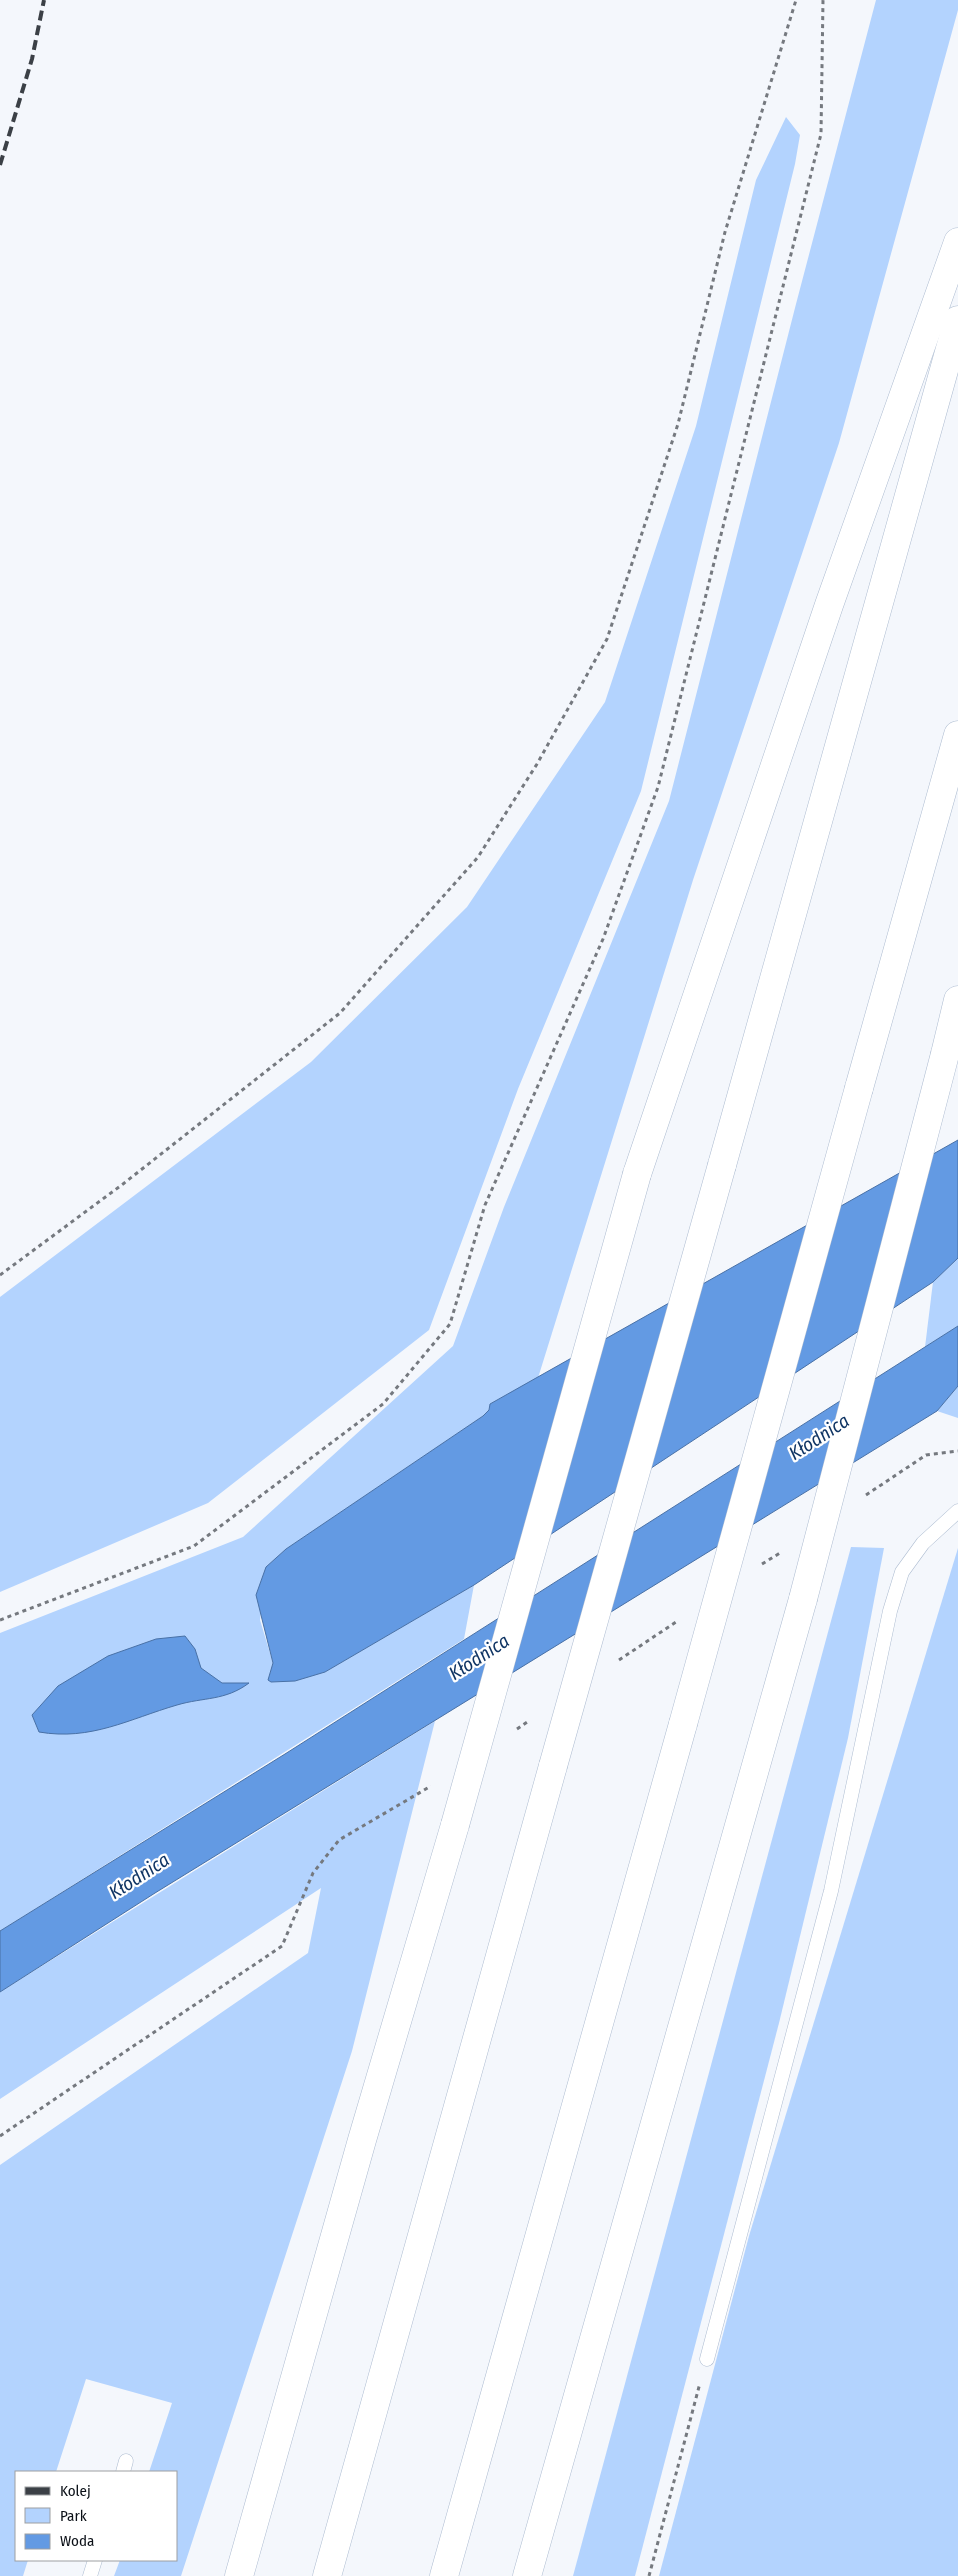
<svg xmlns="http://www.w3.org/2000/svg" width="958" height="2576" font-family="'Fira Sans Condensed',sans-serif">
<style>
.green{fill:#b3d3fe}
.water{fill:#639ae3;stroke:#4971a6}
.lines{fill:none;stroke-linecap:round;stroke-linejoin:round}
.lane-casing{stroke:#adbcd1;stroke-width:15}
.highway-casing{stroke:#adbcd1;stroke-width:29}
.path{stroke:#75797f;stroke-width:3;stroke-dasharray:4 4;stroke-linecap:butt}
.lane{stroke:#fff;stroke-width:14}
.highway{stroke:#fff;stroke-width:28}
.rail{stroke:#3b4046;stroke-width:4;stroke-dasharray:10 5;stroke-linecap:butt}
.highway-bridge-casing{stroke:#adbcd1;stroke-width:29;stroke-linecap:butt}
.highway-bridge{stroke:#fff;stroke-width:28}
.labels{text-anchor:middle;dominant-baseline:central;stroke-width:4.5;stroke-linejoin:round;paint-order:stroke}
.water-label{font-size:19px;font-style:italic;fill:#103564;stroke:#fff}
</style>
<rect width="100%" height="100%" fill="#f4f7fc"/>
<g class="green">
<path d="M876,0H958V10L839,443L693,880L538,1378L490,1404L489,1410L483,1416L286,1549L266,1567L260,1620L273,1663L325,1672L474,1585L464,1639L0,1931V1633L243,1537L453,1346L504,1207L669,801L796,304Z"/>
<path d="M786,117L800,135L795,164L641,791L518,1089L429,1330L208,1503L0,1592V1297L311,1062L467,907L605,702L696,426L756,180Z"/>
<path d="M958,1258V1326L925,1347L933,1282Z"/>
<path d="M958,1386V1418L937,1411Z"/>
<path d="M851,1547L884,1548L848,1738L779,2023L635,2576H573Z"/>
<path d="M958,1548V2576H659L749,2236Z"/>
<path d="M435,1721L352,2051L181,2576H114L120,2560H176V2472H149L172,2403L86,2379L56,2472H16V2560H28L23,2576H0V2165L308,1953L321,1888L0,2099V1992Z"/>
</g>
<g class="water">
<path d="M958,1140V1258L933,1282L474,1585L325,1672L295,1681L271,1682L268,1680L273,1663L256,1595L266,1567L286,1549L483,1416L489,1410L490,1404Z"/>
<path d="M958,1326V1386L937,1411L155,1893L0,1992V1931L285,1754Z"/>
<path d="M185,1636L195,1649L201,1668L222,1683H249C225,1701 204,1697 177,1705C129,1719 91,1741 39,1732L32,1715L58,1686L108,1656L156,1639Z"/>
</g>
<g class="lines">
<defs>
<g id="lane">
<path d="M707,2359L831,1891L890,1611L902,1572L923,1543L958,1511"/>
<path d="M123,2472L126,2461"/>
<path d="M90,2576L95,2560"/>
</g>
<g id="highway">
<path d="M945,1054L958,1000"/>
<path d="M859,1088L958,735"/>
<path d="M722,1165L958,320"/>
<path d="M637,1174L829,605L958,242"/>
<path d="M239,2576L362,2140L455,1825"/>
<path d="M327,2576L553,1766"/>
<path d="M444,2576L683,1724"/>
<path d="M527,2576L803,1599"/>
</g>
</defs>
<use href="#lane" class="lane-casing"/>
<use href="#highway" class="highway-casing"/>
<g class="path">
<path d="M0,1275L123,1184L340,1013L478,857L537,764L607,639L678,424L725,232L796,0"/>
<path d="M866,1495L926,1455L958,1451"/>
<path d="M762,1564L780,1553"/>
<path d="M0,1620L194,1546L383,1404L450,1324L485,1205L603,939L658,787L821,134L823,0"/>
<path d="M619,1660L676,1622"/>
<path d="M517,1729L530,1720"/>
<path d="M0,2136L282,1946L313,1873L339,1840L431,1786"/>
<path d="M649,2576L700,2383"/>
</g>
<use href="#lane" class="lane"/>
<use href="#highway" class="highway"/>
<path class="rail" d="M0,165L32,59L44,0"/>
<defs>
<g id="highway-bridge">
<path d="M803,1599L945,1054"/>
<path d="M683,1724L859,1088"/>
<path d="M553,1766L722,1165"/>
<path d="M455,1825L637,1174"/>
</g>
</defs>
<use href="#highway-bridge" class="highway-bridge-casing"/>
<use href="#highway-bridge" class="highway-bridge"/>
</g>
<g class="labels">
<g class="water-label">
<text transform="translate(819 1437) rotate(-33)">Kłodnica</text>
<text transform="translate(479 1657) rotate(-33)">Kłodnica</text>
<text transform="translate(139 1876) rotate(-33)">Kłodnica</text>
</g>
</g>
<rect x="15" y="2471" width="162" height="90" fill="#ffffff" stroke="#9d9fa2"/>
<rect x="25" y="2487" width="25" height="8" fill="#3b4046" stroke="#9d9fa2"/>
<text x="60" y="2496" font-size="15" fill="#0b1017">Kolej</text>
<rect x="25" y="2508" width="25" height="15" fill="#b3d3fe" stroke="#9d9fa2"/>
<text x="60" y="2521" font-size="15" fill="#0b1017">Park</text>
<rect x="25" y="2534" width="25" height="15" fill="#639ae3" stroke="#9d9fa2"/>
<text x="60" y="2546" font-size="15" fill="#0b1017">Woda</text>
</svg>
